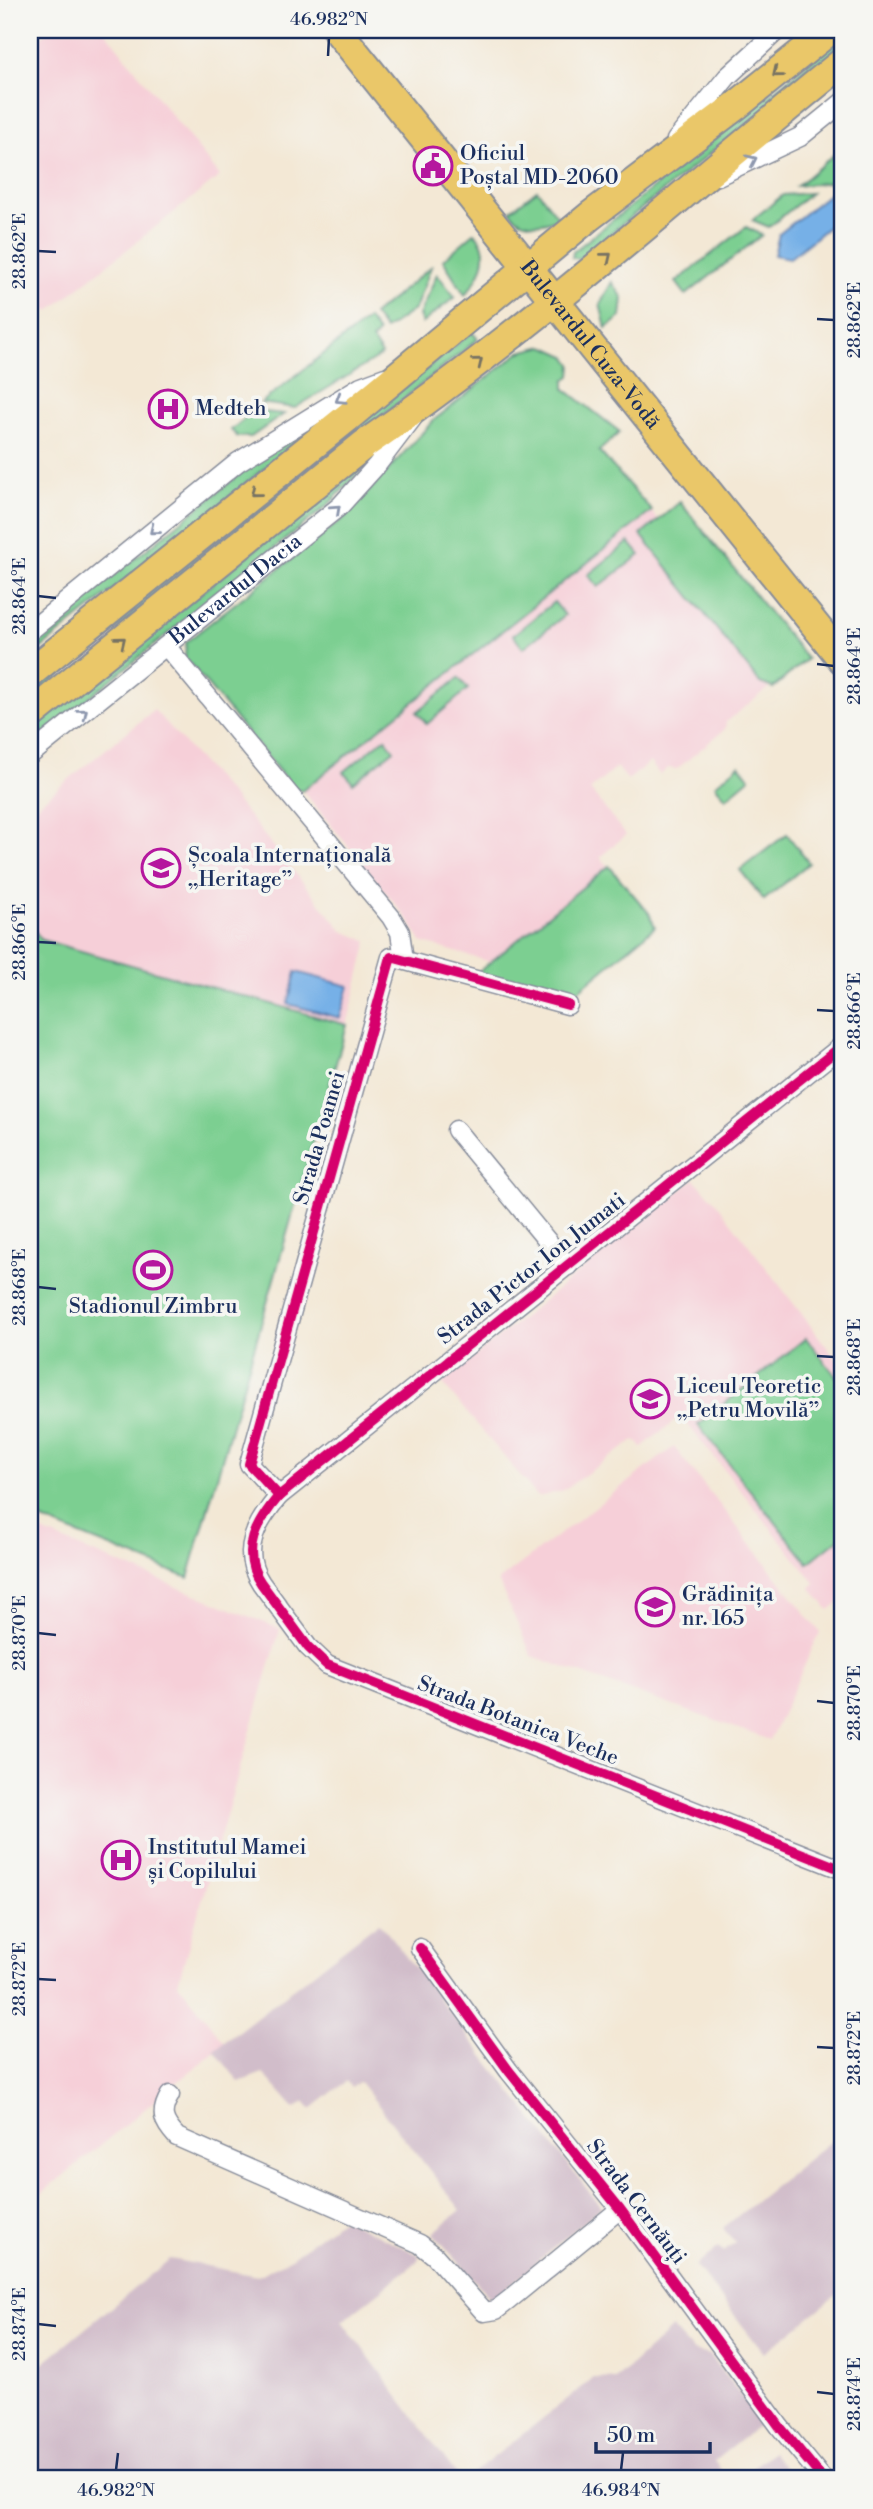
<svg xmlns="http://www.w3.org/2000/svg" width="873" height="2509" font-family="'Libre Bodoni',serif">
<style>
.built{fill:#f6cfd8}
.industrial{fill:#d1bdca}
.green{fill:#7ccf91;stroke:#4c7f78;stroke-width:2}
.water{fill:#76b0e7;stroke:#4870a2;stroke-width:2}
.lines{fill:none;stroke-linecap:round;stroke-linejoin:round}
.minor-casing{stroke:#878c9a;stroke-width:21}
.primary-casing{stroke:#878c9a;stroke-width:32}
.minor{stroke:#fff;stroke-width:18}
.primary{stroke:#eac769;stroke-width:28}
.cycleway-casing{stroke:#f6f6f2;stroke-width:15}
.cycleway{stroke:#d6006c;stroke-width:10}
.oneway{stroke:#787363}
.oneway2{stroke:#8d97ae}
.ticks{fill:none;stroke:#1b2f5e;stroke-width:2.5}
.labels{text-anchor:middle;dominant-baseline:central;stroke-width:7;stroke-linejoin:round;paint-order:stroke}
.poi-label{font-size:21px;fill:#1b2f5e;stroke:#f6f6f2;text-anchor:start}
.street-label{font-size:21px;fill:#1b2f5e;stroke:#f6f6f2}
.neatline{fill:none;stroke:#1b2f5e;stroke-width:2.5}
.ticks-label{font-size:18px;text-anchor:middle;fill:#1b2f5e}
</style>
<rect width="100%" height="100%" fill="#f6f6f2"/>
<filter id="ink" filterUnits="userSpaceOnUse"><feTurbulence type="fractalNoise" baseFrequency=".0143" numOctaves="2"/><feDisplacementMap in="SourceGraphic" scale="14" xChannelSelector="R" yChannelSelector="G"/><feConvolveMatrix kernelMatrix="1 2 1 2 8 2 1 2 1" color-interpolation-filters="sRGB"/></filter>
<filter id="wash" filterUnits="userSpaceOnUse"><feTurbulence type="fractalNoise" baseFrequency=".00686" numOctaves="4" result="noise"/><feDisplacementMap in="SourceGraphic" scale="28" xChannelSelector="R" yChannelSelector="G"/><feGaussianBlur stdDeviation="1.57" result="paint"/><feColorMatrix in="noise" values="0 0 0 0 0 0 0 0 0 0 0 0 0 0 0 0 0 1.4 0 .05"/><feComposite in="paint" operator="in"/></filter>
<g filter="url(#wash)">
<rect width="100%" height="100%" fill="#f3e8d5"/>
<g class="built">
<path d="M50,30H104L220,176L49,311L30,304V46Z"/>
<path d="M546,394L655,516L783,677L726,722L725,729L677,769L668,768L660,775L650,762L628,780L617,767L590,790L626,835L600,857L649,913L655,927L569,998L491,962L421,942L410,922L232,704Z"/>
<path d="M154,710L232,796L343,931L368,941L347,1025L41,940L30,925V811Z"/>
<path d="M694,1179L715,1201L843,1368V1599L829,1610L811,1588L815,1583L681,1416L642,1447L635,1440L562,1491L538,1497L442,1383Z"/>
<path d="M674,1447L820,1632L770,1740L532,1656L498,1581Z"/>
<path d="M30,1527L280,1629L178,1983L225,2043L30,2203Z"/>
</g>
<g class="industrial">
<path d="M379,1922L601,2207L492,2300L433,2233L461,2210L360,2082L351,2087L346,2081L311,2109L304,2102L295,2109L263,2073L239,2082L214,2050Z"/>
<path d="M843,2131V2290L764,2353L696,2266L719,2247L724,2252L735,2243L723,2228Z"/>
<path d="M343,2218L419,2255L418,2261L342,2321L460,2479H30V2374L170,2259L258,2276L291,2258Z"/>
<path d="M672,2328L693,2351L709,2355L762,2423L714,2461L728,2479H466L594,2378L616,2379Z"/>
<path d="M772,2452L793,2479H739Z"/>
</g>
<g class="green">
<path d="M843,35V46L579,259L572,258L573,252Z"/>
<path d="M843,147V173L832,182L797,186Z"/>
<path d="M537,190L559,218C543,225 521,228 510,211Z"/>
<path d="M811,193L769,227L752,220L783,195Z"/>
<path d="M746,227L762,235L686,295L676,282Z"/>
<path d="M474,233C495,251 479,279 465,295L443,260Z"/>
<path d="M431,267L415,309L385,330L373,315Z"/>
<path d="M437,274L455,297L422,323L419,315Z"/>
<path d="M612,282L623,298L621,317L606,328L600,304Z"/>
<path d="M368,319L378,333L372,340L382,355L295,408L261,403Z"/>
<path d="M472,332L478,339L30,699V688Z"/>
<path d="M544,346L566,356L572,364L571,376L565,380V389L620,432L599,451L652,511L302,791L294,789L185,658L186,642L345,517L434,420L520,352Z"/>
<path d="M254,411L284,414L251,437H238L231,430Z"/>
<path d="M311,428V431L30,657V643L265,454Z"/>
<path d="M359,466L361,470L328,505L30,745V730Z"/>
<path d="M680,502L807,659L773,688L760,683L641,535Z"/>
<path d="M629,542L640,555L598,587L588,575Z"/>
<path d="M554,602L565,615L523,648L513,635Z"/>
<path d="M459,678L468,689L427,724L417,712Z"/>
<path d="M385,738L394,750L353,783L344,772Z"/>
<path d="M739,765L750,778L726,798L715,785Z"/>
<path d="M787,834L809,863L764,900L740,870Z"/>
<path d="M609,866L649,913L655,927L569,998L477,973Z"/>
<path d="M30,925L42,940L347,1025L188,1578L30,1515Z"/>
<path d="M806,1338L843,1385V1535L808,1563L698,1425Z"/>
</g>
<g class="water">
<path d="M834,190H843V215L790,258L774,255L779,234Z"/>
<path d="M296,972L349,986L340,1018L288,1004Z"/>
</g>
</g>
<g filter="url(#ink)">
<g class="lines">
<defs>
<g id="minor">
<path d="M676,140L727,77L778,30"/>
<path d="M718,176L800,137L843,102"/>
<path d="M30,631L238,462L361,386L385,377"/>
<path d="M166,646L391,917L400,932L404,960"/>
<path id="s1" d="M30,755L340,506L377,465L412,419"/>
<path d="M843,1045L279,1496C257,1522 239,1551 261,1583L308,1647L327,1665L843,1870"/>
<path d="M456,1130L568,1266"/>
<path d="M279,1496L249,1464L391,957L568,1005"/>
<path d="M420,1948L509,2071L620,2209L780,2427L823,2479"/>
<path d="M170,2095C159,2113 163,2122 177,2137L420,2244L435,2256L484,2312L496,2310L509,2300L620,2209"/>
</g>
<g id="primary">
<path id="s2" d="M337,30L843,660"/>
<path d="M30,673L348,417L590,216L737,105L830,30"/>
<path d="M30,715L365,444C533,328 685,190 843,62"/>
</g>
</defs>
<use href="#minor" class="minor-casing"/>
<use href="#primary" class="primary-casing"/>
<use href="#minor" class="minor"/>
<use href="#primary" class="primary"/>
<defs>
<g id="cycleway">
<path d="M843,1045L279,1496C257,1522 239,1551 261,1583L308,1647L327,1665L843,1870"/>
<path d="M279,1496L249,1464L391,957L568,1005"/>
<path d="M420,1948L509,2071L620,2209L780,2427L823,2479"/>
</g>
</defs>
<use href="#cycleway" class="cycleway-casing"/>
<use href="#cycleway" class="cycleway"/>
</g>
<defs><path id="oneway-chevron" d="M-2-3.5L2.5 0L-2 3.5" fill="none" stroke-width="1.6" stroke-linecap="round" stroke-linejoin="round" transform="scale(1.75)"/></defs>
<g class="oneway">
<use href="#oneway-chevron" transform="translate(777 73) rotate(141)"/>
<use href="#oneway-chevron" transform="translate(607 257) rotate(-39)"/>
<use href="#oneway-chevron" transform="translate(478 362) rotate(-39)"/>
<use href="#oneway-chevron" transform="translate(255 492) rotate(141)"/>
<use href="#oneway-chevron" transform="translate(121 641) rotate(-39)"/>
</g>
<g class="oneway2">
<use href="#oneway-chevron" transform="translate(752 160) rotate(-25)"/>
<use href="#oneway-chevron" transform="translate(340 399) rotate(148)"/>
<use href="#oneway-chevron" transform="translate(336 509) rotate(-42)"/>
<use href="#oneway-chevron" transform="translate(154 530) rotate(141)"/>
<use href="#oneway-chevron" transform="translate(83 713) rotate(-39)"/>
</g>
</g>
<path class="ticks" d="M328,56L329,38M38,251L56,252M817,319L834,320M38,596L56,598M817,664L834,666M38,942L56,943M817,1010L834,1011M38,1287L56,1289M817,1356L834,1357M38,1633L56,1635M817,1701L834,1703M38,1979L56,1980M817,2047L834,2048M38,2324L56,2326M817,2392L834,2394M116,2470L118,2453M621,2470L623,2453"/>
<defs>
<symbol id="civic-ring" viewBox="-11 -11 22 22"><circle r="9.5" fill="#f6f6f2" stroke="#b5179e" stroke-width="1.5"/><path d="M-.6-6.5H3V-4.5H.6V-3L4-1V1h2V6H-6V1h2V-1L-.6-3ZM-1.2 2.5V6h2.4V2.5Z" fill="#b5179e"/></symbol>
<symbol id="hospital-ring" viewBox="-11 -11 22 22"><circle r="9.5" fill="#f6f6f2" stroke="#b5179e" stroke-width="1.5"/><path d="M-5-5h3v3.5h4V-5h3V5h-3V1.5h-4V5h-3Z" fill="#b5179e"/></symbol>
<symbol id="school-ring" viewBox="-11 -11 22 22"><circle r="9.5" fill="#f6f6f2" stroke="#b5179e" stroke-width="1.5"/><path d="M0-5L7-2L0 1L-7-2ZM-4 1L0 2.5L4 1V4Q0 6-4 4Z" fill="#b5179e"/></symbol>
<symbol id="stadium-ring" viewBox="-11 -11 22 22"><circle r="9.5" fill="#f6f6f2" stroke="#b5179e" stroke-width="1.5"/><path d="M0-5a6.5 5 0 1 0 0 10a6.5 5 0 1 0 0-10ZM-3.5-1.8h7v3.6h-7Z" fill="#b5179e"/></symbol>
</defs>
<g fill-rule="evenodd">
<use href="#civic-ring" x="411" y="144" width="44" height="44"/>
<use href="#hospital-ring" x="146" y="387" width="44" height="44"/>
<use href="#school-ring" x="139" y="846" width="44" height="44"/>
<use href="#stadium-ring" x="131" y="1248" width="44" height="44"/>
<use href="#school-ring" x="628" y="1377" width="44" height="44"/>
<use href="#school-ring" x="633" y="1585" width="44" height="44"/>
<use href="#hospital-ring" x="99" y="1838" width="44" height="44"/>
</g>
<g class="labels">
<g class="poi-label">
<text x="460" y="154">Oficiul<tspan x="460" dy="24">Poștal MD-2060</tspan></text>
<text x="195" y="409">Medteh</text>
<text x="188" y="856">Școala Internațională<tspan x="188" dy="24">„Heritage”</tspan></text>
<text x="153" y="1307" text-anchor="middle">Stadionul Zimbru</text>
<text x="677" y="1387">Liceul Teoretic<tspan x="677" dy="24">„Petru Movilă”</tspan></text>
<text x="682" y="1595">Grădinița<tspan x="682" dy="24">nr. 165</tspan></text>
<text x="148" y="1848">Institutul Mamei<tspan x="148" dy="24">și Copilului</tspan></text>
</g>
<g class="street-label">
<text stroke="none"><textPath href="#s2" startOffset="404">Bulevardul Cuza-Vodă</textPath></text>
<text stroke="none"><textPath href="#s1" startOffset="264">Bulevardul Dacia</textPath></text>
<text transform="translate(320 1138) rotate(-74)">Strada Poamei</text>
<text transform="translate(532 1269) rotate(-38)">Strada Pictor Ion Jumati</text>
<text transform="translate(518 1721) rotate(21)">Strada Botanica Veche</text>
<text transform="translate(636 2202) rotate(53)">Strada Cernăuți</text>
</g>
</g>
<rect width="873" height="2509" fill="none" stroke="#f6f6f2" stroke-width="77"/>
<path d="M596 2442v10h114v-10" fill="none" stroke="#1b2f5e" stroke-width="3.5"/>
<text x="607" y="2442" font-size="21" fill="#1b2f5e" stroke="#f6f6f2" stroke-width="5" paint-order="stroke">50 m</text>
<rect x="38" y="38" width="796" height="2432" class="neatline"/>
<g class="ticks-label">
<text x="329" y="25">46.982°N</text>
<text transform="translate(19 251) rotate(-90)" y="6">28.862°E</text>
<text transform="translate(854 320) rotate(-90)" y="6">28.862°E</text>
<text transform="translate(19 596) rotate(-90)" y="6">28.864°E</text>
<text transform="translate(854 666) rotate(-90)" y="6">28.864°E</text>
<text transform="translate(19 942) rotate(-90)" y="6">28.866°E</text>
<text transform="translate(854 1011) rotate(-90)" y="6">28.866°E</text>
<text transform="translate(19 1287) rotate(-90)" y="6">28.868°E</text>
<text transform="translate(854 1357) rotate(-90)" y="6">28.868°E</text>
<text transform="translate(19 1633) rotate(-90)" y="6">28.870°E</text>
<text transform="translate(854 1703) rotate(-90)" y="6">28.870°E</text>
<text transform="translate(19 1979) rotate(-90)" y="6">28.872°E</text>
<text transform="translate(854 2048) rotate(-90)" y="6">28.872°E</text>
<text transform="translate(19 2324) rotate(-90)" y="6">28.874°E</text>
<text transform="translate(854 2394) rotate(-90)" y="6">28.874°E</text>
<text x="116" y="2496">46.982°N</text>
<text x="621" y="2496">46.984°N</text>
</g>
</svg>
